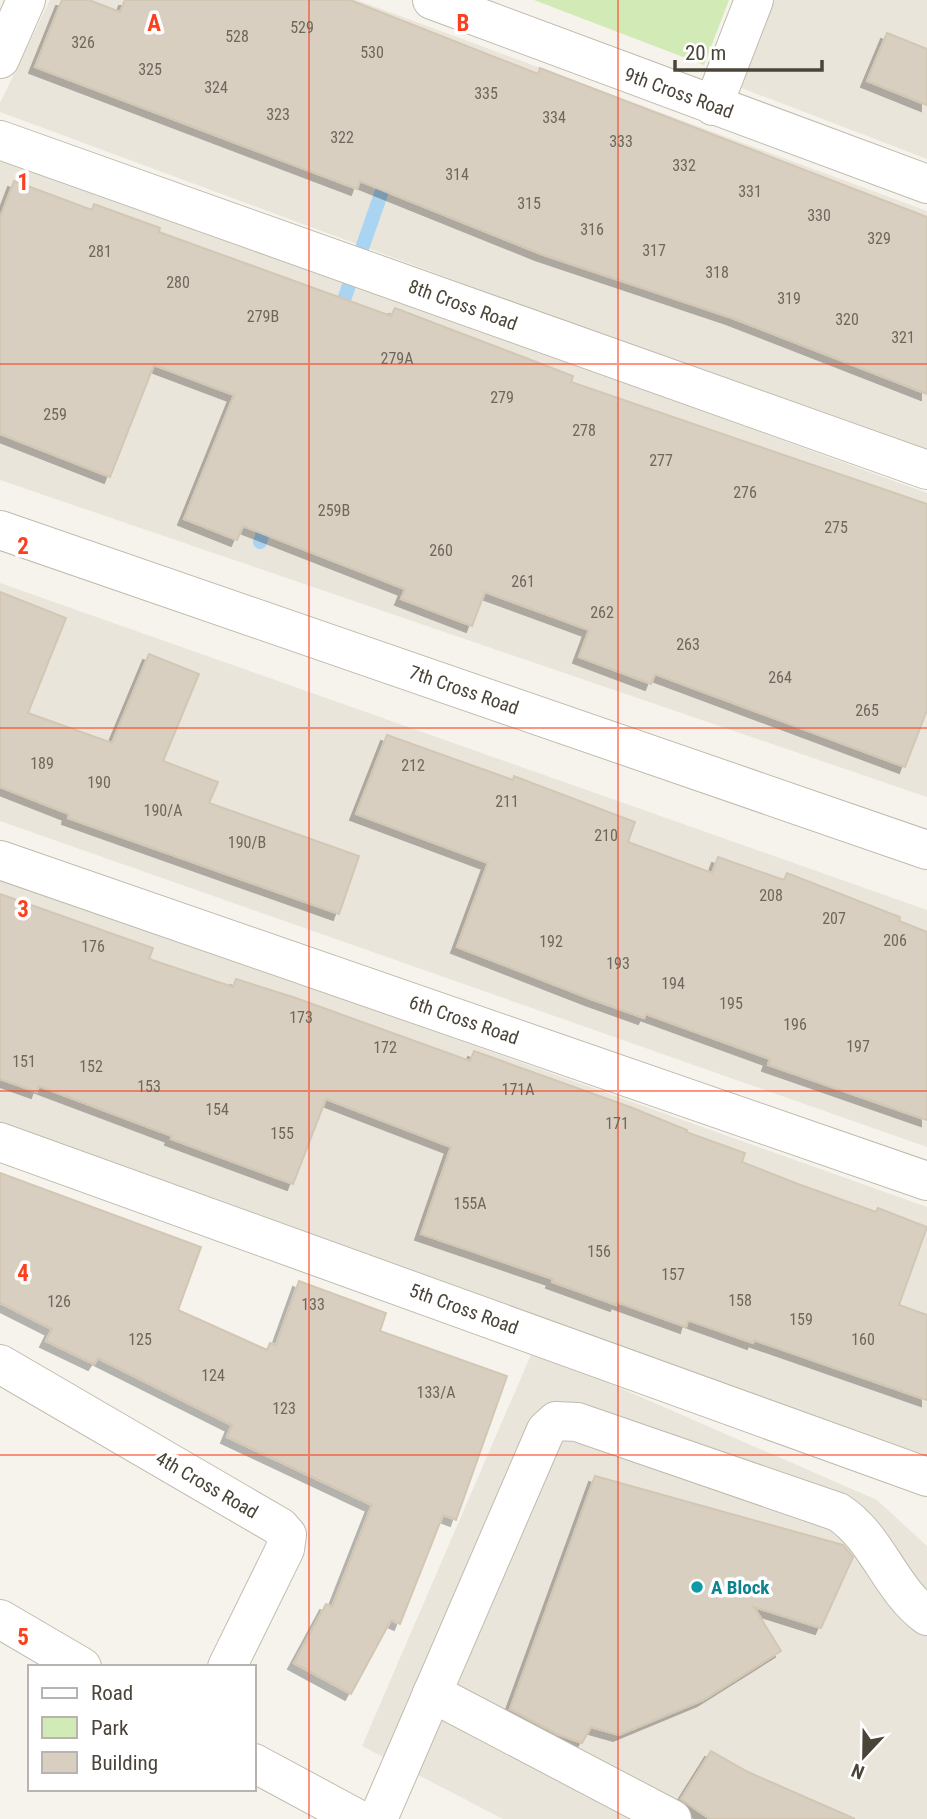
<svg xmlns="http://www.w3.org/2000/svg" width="927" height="1819" font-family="'Roboto Condensed',sans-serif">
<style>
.residential{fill:#eae5da}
.green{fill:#d2eab5}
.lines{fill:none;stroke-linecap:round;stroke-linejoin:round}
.stream{stroke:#a9d4f2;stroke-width:14}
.building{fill:#d8cfc1;stroke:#d3c7b4;stroke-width:2;filter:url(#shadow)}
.street-casing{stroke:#c2bbae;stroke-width:40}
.street{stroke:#fff;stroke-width:38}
.grid{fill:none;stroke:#fc3f1d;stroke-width:2;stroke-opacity:0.55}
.culture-dot{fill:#0f9aa8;stroke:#fff;stroke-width:2.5}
.labels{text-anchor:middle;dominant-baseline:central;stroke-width:7;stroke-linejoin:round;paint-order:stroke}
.number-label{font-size:16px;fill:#6e675b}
.street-label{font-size:19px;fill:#4b4439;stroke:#fff}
.culture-label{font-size:19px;font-weight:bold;fill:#0d838f;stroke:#fff;text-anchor:start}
.grid-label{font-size:23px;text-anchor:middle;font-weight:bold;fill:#fc3f1d;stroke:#fff;stroke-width:7;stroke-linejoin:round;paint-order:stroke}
</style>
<defs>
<filter id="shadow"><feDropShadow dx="-6" dy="6" stdDeviation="0" flood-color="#0004"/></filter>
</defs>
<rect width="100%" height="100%" fill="#f6f3ec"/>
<g class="residential">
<path d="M50,0H357L927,211V455L0,112V103Z"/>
<path d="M763,0H927V159L731,84Z"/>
<path d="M0,154L927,493V797L0,480Z"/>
<path d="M0,583L927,910V1147L0,821Z"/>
<path d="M0,877L927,1207V1458L0,1126Z"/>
<path d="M533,1350L877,1500L927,1546V1819H503L362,1746Z"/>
</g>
<path class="green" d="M534,0H729L704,65Z"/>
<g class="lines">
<g class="stream">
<path d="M338,317L388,174"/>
<path d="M260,542L268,518"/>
</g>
</g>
<g class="building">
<path d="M62,0H89L120,12L125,0H350L538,74L540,68L927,217V394L732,318L541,254L360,181L357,189L35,67Z"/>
<path d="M887,33L927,49V105L867,81Z"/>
<path d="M14,181L92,210L94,204L160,228L159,232L391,316L395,308L573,376L571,382L927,504V710L905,767L655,674L651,684L579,657L589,630L485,592L472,626L401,599L405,589L243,526L237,540L184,519L234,395L154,365L110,477L0,434V218Z"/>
<path d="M0,592L66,618L28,713L112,743L149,654L199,674L163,761L218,782L209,803L359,856L339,914L68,818L69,814L0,787Z"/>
<path d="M387,735L513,780L514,776L635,822L628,842L712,873L718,857L784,880L787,873L900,917L899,921L927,932V1120L768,1065L770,1059L646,1014L644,1018L591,999L457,947L488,863L356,814Z"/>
<path d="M0,894L153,948L149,959L233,987L236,979L293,997L470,1061L474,1051L630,1107L687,1130L686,1132L745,1153L742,1162L798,1184L876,1212L878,1208L927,1227L899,1305L927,1315V1400L754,1340L753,1343L688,1320L686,1327L617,1302L616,1305L552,1282L553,1279L421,1234L451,1147L326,1099L293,1184L171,1139L172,1136L39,1086L37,1092L0,1079Z"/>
<path d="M0,1173L201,1247L178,1310L267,1350L270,1343L276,1345L299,1281L386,1313L380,1331L507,1376L456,1520L443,1515L400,1624L391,1620L351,1694L294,1663L326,1604L332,1607L372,1505L227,1437L232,1425L98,1358L94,1364L46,1341L52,1329L0,1303Z"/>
<path d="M595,1476L843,1545L853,1557L821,1628L754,1607L781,1651L703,1700L619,1735L591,1727L582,1743L557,1734L510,1709Z"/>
<path d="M711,1751L748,1772L855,1819H710L681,1799Z"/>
</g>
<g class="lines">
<defs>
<g id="street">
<path d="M432,0L927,184"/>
<path d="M0,59L26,0"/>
<path d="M713,106L754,0"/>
<path d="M0,140L927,470"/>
<path d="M0,530L927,850"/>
<path d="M0,860L927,1181"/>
<path d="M0,1142L927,1477"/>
<path d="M0,1364L280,1527L287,1535L285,1549L227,1667"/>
<path d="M0,1619L82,1667"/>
<path d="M432,1693L672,1819"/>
<path d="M254,1763L358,1819"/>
<path d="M378,1819L546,1430L556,1421L577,1422L838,1512C877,1537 890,1589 927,1616"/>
</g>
</defs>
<use href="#street" class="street-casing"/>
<use href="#street" class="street"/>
</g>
<path class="grid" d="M309,0V1819M618,0V1819M0,364H927M0,728H927M0,1091H927M0,1455H927"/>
<circle class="culture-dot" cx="697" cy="1587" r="7"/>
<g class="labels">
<g class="number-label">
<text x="302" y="27">529</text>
<text x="237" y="36">528</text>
<text x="83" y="42">326</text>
<text x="372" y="52">530</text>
<text x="150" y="69">325</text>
<text x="216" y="87">324</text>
<text x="486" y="93">335</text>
<text x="278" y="114">323</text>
<text x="554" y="117">334</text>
<text x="342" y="137">322</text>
<text x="621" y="141">333</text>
<text x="684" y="165">332</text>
<text x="457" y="174">314</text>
<text x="750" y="191">331</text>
<text x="529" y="203">315</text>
<text x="819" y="215">330</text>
<text x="592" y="229">316</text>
<text x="879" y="238">329</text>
<text x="654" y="250">317</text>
<text x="100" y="251">281</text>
<text x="717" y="272">318</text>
<text x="178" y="282">280</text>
<text x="789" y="298">319</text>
<text x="263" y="316">279B</text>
<text x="847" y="319">320</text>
<text x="903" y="337">321</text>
<text x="397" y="358">279A</text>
<text x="502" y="397">279</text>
<text x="55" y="414">259</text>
<text x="584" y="430">278</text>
<text x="661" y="460">277</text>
<text x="745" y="492">276</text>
<text x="334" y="510">259B</text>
<text x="836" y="527">275</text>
<text x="441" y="550">260</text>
<text x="523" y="581">261</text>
<text x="602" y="612">262</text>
<text x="688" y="644">263</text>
<text x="780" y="677">264</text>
<text x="867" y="710">265</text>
<text x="42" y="763">189</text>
<text x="413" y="765">212</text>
<text x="99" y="782">190</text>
<text x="507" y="801">211</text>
<text x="163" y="810">190/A</text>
<text x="606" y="835">210</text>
<text x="247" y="842">190/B</text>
<text x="771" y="895">208</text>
<text x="834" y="918">207</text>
<text x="895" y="940">206</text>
<text x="551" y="941">192</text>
<text x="93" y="946">176</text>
<text x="618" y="963">193</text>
<text x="673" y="983">194</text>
<text x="731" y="1003">195</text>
<text x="301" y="1017">173</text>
<text x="795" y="1024">196</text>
<text x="858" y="1046">197</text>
<text x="385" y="1047">172</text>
<text x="24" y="1061">151</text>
<text x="91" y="1066">152</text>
<text x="149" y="1086">153</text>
<text x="518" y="1089">171A</text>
<text x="217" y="1109">154</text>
<text x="617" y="1123">171</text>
<text x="282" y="1133">155</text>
<text x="470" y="1203">155A</text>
<text x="599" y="1251">156</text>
<text x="673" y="1274">157</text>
<text x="740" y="1300">158</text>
<text x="59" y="1301">126</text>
<text x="313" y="1304">133</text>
<text x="801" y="1319">159</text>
<text x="140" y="1339">125</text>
<text x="863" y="1339">160</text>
<text x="213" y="1375">124</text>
<text x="436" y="1392">133/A</text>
<text x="284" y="1408">123</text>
</g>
<g class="street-label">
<text transform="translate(679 93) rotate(20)">9th Cross Road</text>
<text transform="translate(463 305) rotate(20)">8th Cross Road</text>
<text transform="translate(464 690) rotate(19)">7th Cross Road</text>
<text transform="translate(464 1020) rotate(19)">6th Cross Road</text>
<text transform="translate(464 1309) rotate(20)">5th Cross Road</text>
<text transform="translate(207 1485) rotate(30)">4th Cross Road</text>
</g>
<g class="culture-label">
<text x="711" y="1587">A Block</text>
</g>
</g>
<g class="grid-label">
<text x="154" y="31">A</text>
<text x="463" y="31">B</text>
<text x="23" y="190">1</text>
<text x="23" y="554">2</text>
<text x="23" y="917">3</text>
<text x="23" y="1281">4</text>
<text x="23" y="1645">5</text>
</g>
<rect x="28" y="1665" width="228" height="126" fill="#ffffff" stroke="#b7b4b0" stroke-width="2"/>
<rect x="42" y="1688" width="35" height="10" fill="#ffffff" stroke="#b7b4b0" stroke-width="2"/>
<text x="91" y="1700" font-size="21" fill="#4b4439">Road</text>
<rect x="42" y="1717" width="35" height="21" fill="#d2eab5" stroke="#b7b4b0" stroke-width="2"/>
<text x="91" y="1735" font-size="21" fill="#4b4439">Park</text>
<rect x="42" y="1752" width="35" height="21" fill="#d8cfc1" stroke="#b7b4b0" stroke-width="2"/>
<text x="91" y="1770" font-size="21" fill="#4b4439">Building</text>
<g transform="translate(864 1756) rotate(202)" stroke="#ffffff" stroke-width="5" paint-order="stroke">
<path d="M0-5L12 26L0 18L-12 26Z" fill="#4b4439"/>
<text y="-10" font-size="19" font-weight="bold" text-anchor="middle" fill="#4b4439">N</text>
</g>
<path d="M675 60v10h147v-10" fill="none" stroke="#4b4439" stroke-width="3.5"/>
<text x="685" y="60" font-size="21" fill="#4b4439" stroke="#ffffff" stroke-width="5" paint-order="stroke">20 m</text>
</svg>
